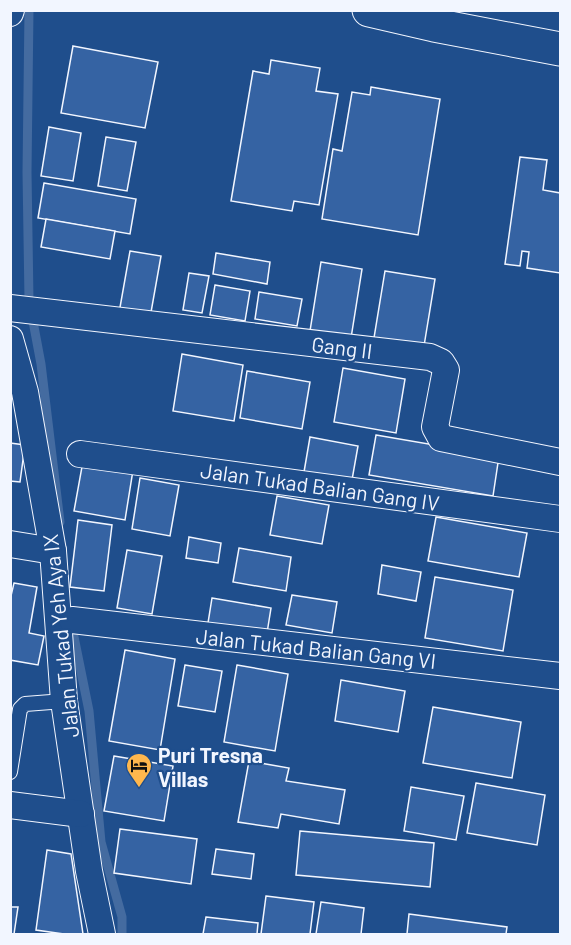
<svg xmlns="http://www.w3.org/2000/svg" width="571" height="945" font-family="Barlow,sans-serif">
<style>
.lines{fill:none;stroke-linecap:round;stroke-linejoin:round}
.stream{stroke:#446ba0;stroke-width:9}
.building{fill:#3563a3;stroke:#f2f6ff;stroke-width:1.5}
.lane-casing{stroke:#f2f6ff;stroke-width:16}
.street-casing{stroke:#f2f6ff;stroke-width:28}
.secondary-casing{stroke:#f2f6ff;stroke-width:35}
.lane{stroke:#1f4e8c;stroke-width:14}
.street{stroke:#1f4e8c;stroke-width:26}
.secondary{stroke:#1f4e8c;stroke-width:33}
.labels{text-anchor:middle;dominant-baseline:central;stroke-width:4.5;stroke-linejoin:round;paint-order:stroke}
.street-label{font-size:21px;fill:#f2f6ff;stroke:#1f4e8c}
.poi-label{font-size:21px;font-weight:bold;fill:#f2f6ff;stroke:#1f4e8c;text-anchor:start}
</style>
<rect width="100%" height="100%" fill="#1f4e8c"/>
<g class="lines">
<g class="stream">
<path d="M29,10L27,172L29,300L41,364L60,522"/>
<path d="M73,632L89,711L101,842L122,917V934"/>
</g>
</g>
<g class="building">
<path d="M73,46L158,62L145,128L61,113Z"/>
<path d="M271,60L320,68L316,91L338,94L319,205L294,201L292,211L231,201L253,71L269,74Z"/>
<path d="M371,87L440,99L418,235L322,219L333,149L342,151L352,92L370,95Z"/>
<path d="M49,127L81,133L73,181L41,176Z"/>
<path d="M106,137L136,142L127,191L98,186Z"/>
<path d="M520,157L547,160L543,190L560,193V273L527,268L529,252L522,251L520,266L505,264Z"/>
<path d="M44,183L136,199L130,234L38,218Z"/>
<path d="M46,219L115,231L110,259L41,247Z"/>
<path d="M130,251L161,256L150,318L119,313Z"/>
<path d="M216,253L270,262L267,284L213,274Z"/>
<path d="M321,262L362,269L351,338L310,331Z"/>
<path d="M385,271L435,279L423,352L373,344Z"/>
<path d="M189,273L209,276L202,313L183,310Z"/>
<path d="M215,285L250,291L245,321L210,315Z"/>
<path d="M259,292L302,299L297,326L255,319Z"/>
<path d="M182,354L243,365L234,421L173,411Z"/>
<path d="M343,368L405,379L396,433L334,422Z"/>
<path d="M247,371L310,382L302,429L240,418Z"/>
<path d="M376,435L499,456L493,496L369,475Z"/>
<path d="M310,437L358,446L352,480L304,472Z"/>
<path d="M10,443L25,445L20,482L10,481Z"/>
<path d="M83,461L133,470L125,520L74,511Z"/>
<path d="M140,478L179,485L170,536L132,529Z"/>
<path d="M277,496L329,505L322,544L270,535Z"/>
<path d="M436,517L527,533L519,577L428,561Z"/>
<path d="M78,520L112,525L104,591L70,587Z"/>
<path d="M189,537L221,543L218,563L186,558Z"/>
<path d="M239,548L291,557L286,591L233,582Z"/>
<path d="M127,550L162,556L152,614L117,608Z"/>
<path d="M382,565L421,572L416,601L378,594Z"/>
<path d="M435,577L513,590L503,651L425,638Z"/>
<path d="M14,583L37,587L29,633L44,636L38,665L10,660V600Z"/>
<path d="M292,595L337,602L332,633L286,625Z"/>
<path d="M212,598L271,608L267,633L208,623Z"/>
<path d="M125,650L175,659L160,750L109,741Z"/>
<path d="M185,665L222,671L215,712L178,706Z"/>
<path d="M237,665L288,674L275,751L224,742Z"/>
<path d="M341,680L405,691L398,732L335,721Z"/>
<path d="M433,707L521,722L512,778L423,763Z"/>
<path d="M114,756L173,766L164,821L104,811Z"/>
<path d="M249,761L289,768L286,781L345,790L339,824L281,814L278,828L238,822Z"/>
<path d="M476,783L545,795L537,845L467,833Z"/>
<path d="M411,787L464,796L456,840L404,831Z"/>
<path d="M120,829L197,839L191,884L114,873Z"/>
<path d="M300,831L434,843L430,887L296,875Z"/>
<path d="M216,849L254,854L251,879L212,874Z"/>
<path d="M47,850L71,854L83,934H64L36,930Z"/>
<path d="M266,896L314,902L310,934H261Z"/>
<path d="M321,902L364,908L361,934H316Z"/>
<path d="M10,907H18L14,934H10Z"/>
<path d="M409,914L507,927L506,934H407Z"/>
<path d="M206,917L258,923L257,934H203Z"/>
</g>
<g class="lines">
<defs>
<path id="lane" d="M10,772L20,709L25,704L64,701"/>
<g id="street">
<path d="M10,13L11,10"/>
<path d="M10,308L430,357L441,362L446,370L435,427L441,438L560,462"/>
<path d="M10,339L25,392L53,551L64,701L89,871L102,934"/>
<path d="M80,454L560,519"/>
<path d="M10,544L53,551"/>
<path d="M72,620L560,676"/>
<path d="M10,805L81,814"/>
</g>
<path id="secondary" d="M369,10L434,25L560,49"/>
</defs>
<use href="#lane" class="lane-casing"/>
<use href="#street" class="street-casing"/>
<use href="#secondary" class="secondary-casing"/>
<use href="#lane" class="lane"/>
<use href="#street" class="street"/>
<use href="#secondary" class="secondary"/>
</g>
<defs>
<symbol id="hotel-pin" viewBox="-11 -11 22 30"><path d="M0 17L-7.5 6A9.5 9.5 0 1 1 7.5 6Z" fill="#ffb74d" stroke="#1f4e8c"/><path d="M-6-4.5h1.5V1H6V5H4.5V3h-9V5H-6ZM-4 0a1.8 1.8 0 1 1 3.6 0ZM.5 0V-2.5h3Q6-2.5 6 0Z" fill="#111"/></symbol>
</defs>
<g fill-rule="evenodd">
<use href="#hotel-pin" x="124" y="751" width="30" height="40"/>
</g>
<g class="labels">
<g class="street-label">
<text transform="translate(342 347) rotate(7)">Gang II</text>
<text transform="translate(320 486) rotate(8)">Jalan Tukad Balian Gang IV</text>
<text transform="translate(60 636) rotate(-96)">Jalan Tukad Yeh Aya IX</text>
<text transform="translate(316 648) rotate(6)">Jalan Tukad Balian Gang VI</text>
</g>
<g class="poi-label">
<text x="158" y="754">Puri Tresna<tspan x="158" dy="24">Villas</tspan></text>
</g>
</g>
<rect width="571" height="945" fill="none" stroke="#f2f6ff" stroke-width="24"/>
</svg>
